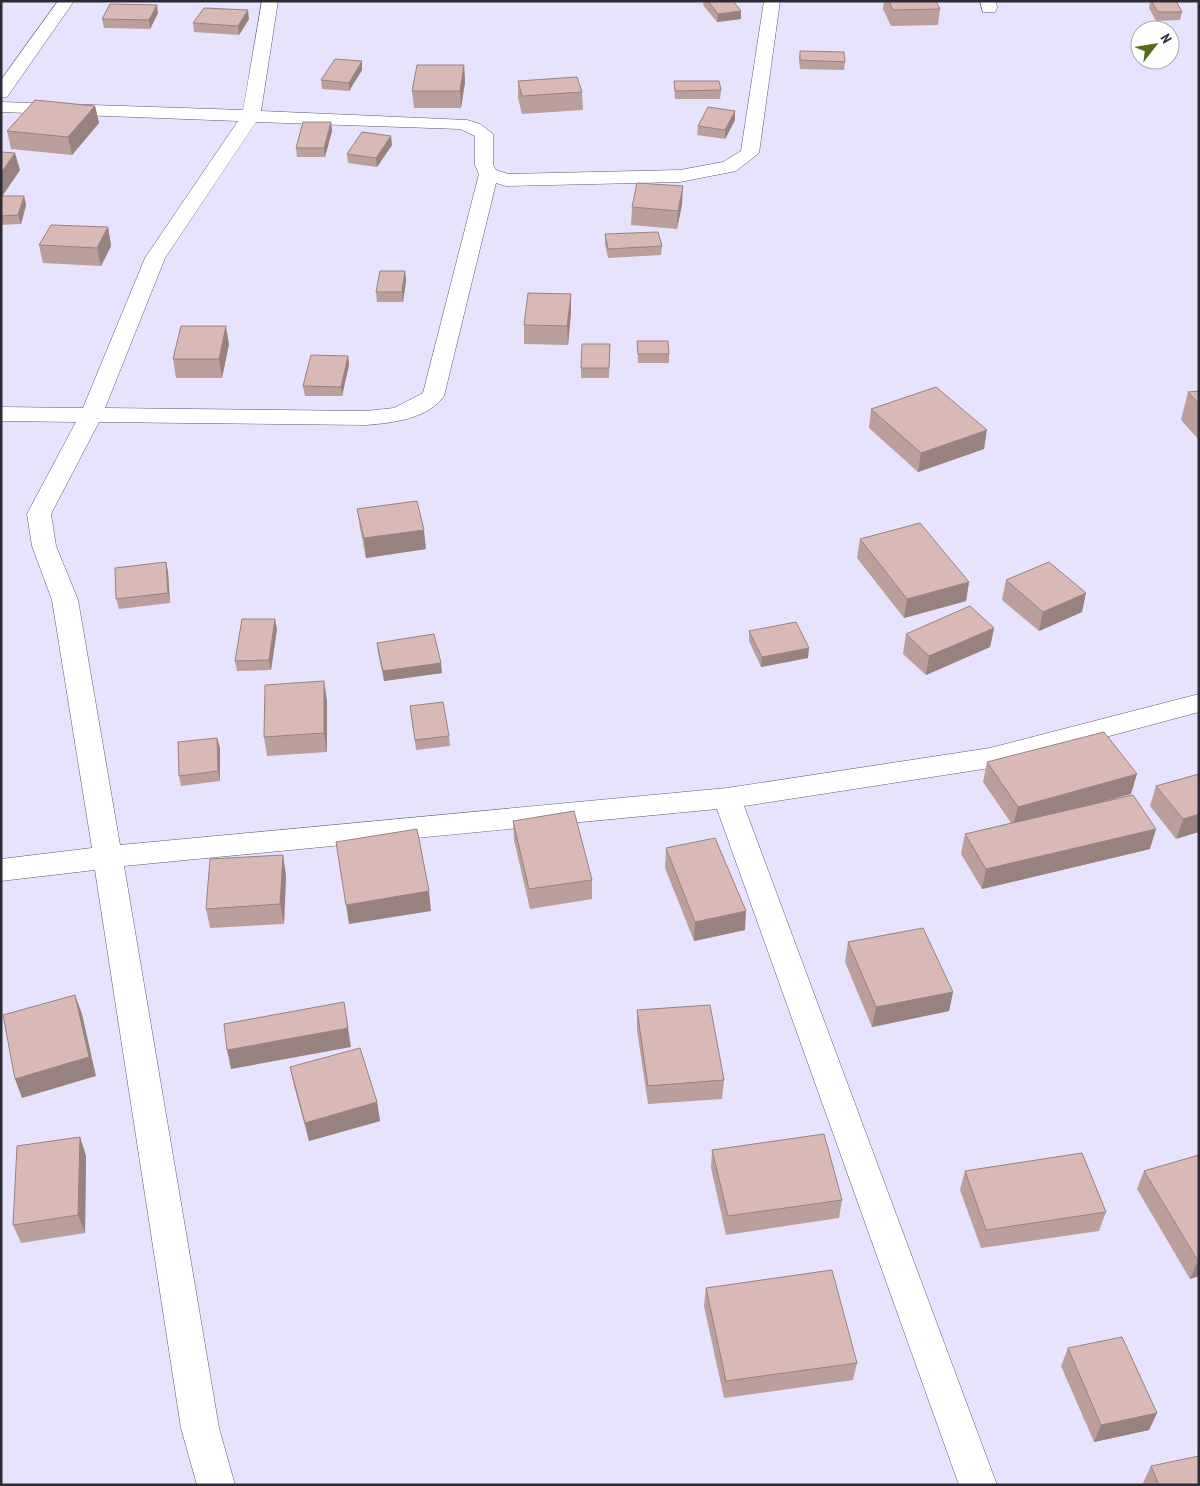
<svg xmlns="http://www.w3.org/2000/svg" width="1200" height="1486" font-family="'PT Sans Narrow',sans-serif">
<style>
.lines{fill:none;stroke-linecap:round;stroke-linejoin:round}
.street-casing{stroke:#5e5970;stroke-width:1}
.street{fill:#fff;fill-rule:evenodd}
.wall{fill:#bb9f9c}
.shaded-wall{fill:#98827f}
.building{fill:#d9b9b5;stroke:#98827f}
</style>
<rect width="100%" height="100%" fill="#e7e2fd"/>
<g class="lines">
<defs>
<g id="street">
<path d="M58,1H74L7,97L1,98V80Z"/>
<path d="M262,1H278L261,111L467,120L480,124L493,134V165L496,170L508,174L680,170L723,162L741,151L764,1H780L759,153L736,171L680,182L506,186L496,183L444,396C428,419 392,423 366,425L99,422L51,514L56,546L78,600L120,845L727,788L990,748L1199,694V712L990,768L744,806L997,1485H959L717,809L124,866L219,1428L235,1485H197L181,1428L95,870L1,881V859L92,848L52,600L32,546L27,514L76,422L1,421V407L83,408L145,258L238,121L1,112V102L243,110ZM256,122L460,129L475,136V165L479,174L423,393L394,408L366,411L105,408L165,258Z"/>
<path d="M980,1H996L997,8L995,12H983Z"/>
</g>
</defs>
<use href="#street" class="street-casing"/>
<use href="#street" class="street"/>
</g>
<g class="wall">
<path d="M704,1H733L741,19L717,22L703,5Z"/>
<path d="M884,1H936L940,9L938,25L891,26L883,9Z"/>
<path d="M1134,1H1176L1182,12L1180,20L1156,21L1149,8L1150,2Z"/>
<path d="M158,13L150,29L104,28L102,19Z"/>
<path d="M249,19L239,35L194,32L193,23Z"/>
<path d="M800,51L845,62L844,70L800,69L799,60Z"/>
<path d="M464,65L465,82L461,108H414L412,91Z"/>
<path d="M362,70L349,91L322,89L321,80Z"/>
<path d="M518,81L582,92L583,110L522,114L518,98Z"/>
<path d="M674,81L721,90L720,99H675Z"/>
<path d="M95,106L99,123L72,155L11,149L7,131Z"/>
<path d="M735,111V120L725,139L697,135L698,126Z"/>
<path d="M331,122L332,131L325,157H297L296,148Z"/>
<path d="M392,145L377,167L348,163L347,154Z"/>
<path d="M1,152L20,170L2,196H24L26,205L21,224L1,225Z"/>
<path d="M682,204L677,229L631,225L632,207Z"/>
<path d="M108,227L111,246L101,266L43,263L39,245Z"/>
<path d="M605,234L662,246L661,255L608,258L605,244Z"/>
<path d="M405,271L406,281L403,302H377L376,292Z"/>
<path d="M571,312L568,345L524,344V325Z"/>
<path d="M637,341L669,354V363H638Z"/>
<path d="M229,344L222,378H176L173,359Z"/>
<path d="M610,344L609,378H581V368Z"/>
<path d="M348,356L349,365L342,396H305L303,386Z"/>
<path d="M1199,391V440L1181,420L1188,392Z"/>
<path d="M871,409L984,449L918,472L869,428Z"/>
<path d="M357,509L426,549L366,558L360,528Z"/>
<path d="M860,539L969,582L966,601L904,618L857,558Z"/>
<path d="M166,562L168,572L170,603L119,609L116,599Z"/>
<path d="M1006,580L1082,612L1039,631L1002,600Z"/>
<path d="M994,628L990,647L926,675L903,654L906,634Z"/>
<path d="M277,629L271,670L237,671L235,661Z"/>
<path d="M749,631L808,658L761,667L749,641Z"/>
<path d="M377,643L442,673L384,681L378,653Z"/>
<path d="M327,701V752L267,756L264,737Z"/>
<path d="M410,706L449,736L450,746L416,750Z"/>
<path d="M217,738L220,748V781L181,786L179,776Z"/>
<path d="M987,762L1131,794L1091,805L1150,849L982,889L961,854L965,834L1011,823L983,782Z"/>
<path d="M1199,774L1176,839L1150,806L1156,786Z"/>
<path d="M513,821L592,880V899L530,909L514,840Z"/>
<path d="M666,848L745,930L694,941L665,868Z"/>
<path d="M286,875L284,924L210,928L206,909Z"/>
<path d="M848,942L953,992L949,1011L872,1027L845,962Z"/>
<path d="M637,1010L724,1080L722,1099L648,1104L637,1030Z"/>
<path d="M290,1067L377,1102L380,1121L309,1141L294,1086Z"/>
<path d="M80,1137L86,1156L85,1233L21,1243L13,1225Z"/>
<path d="M712,1150L842,1200L839,1218L726,1235L711,1168Z"/>
<path d="M1199,1155V1276L1190,1279L1137,1189L1144,1171Z"/>
<path d="M965,1171L1106,1212L1099,1231L981,1248L960,1190Z"/>
<path d="M706,1288L857,1363L853,1380L724,1398L704,1306Z"/>
<path d="M1068,1348L1157,1413L1149,1430L1094,1442L1061,1366Z"/>
<path d="M1151,1466L1199,1485H1144L1143,1483Z"/>
</g>
<g class="shaded-wall">
<path d="M157,5L158,13L150,29L149,20Z"/>
<path d="M248,10L249,19L239,35L238,26Z"/>
<path d="M741,11V19L717,22L718,14Z"/>
<path d="M362,61V70L349,91V83Z"/>
<path d="M464,65L465,82L461,108L460,91Z"/>
<path d="M95,106L99,123L72,155L68,137Z"/>
<path d="M735,111V120L725,139V130Z"/>
<path d="M331,122L332,131L325,157L324,148Z"/>
<path d="M391,136L392,145L377,167L376,158Z"/>
<path d="M15,153L20,170L1,198V173Z"/>
<path d="M683,186L682,204L677,229L678,211Z"/>
<path d="M24,196L26,205L21,224L18,215Z"/>
<path d="M108,227L111,246L101,266L97,248Z"/>
<path d="M405,271L406,281L403,302L402,292Z"/>
<path d="M571,294V312L568,345L567,326Z"/>
<path d="M226,326L229,344L222,378L219,359Z"/>
<path d="M348,356L349,365L342,396L341,387Z"/>
<path d="M987,430L984,449L918,472L921,453Z"/>
<path d="M424,530L426,549L366,558L364,538Z"/>
<path d="M166,562L168,572L170,603L168,593Z"/>
<path d="M969,582L966,601L904,618L907,599Z"/>
<path d="M1086,593L1082,612L1039,631L1043,612Z"/>
<path d="M275,619L277,629L271,670L269,660Z"/>
<path d="M994,628L990,647L926,675L929,656Z"/>
<path d="M809,648L808,658L761,667L762,657Z"/>
<path d="M441,663L442,673L384,681L383,671Z"/>
<path d="M324,681L327,701V752L324,733Z"/>
<path d="M217,738L220,748V781L218,771Z"/>
<path d="M1137,774L1131,794L1013,826L1018,807Z"/>
<path d="M1199,814V832L1176,839L1183,819Z"/>
<path d="M1156,829L1150,849L982,889L986,869Z"/>
<path d="M283,855L286,875L284,924L280,904Z"/>
<path d="M429,891L431,911L349,924L346,905Z"/>
<path d="M746,911L745,930L694,941L695,922Z"/>
<path d="M953,992L949,1011L872,1027L876,1007Z"/>
<path d="M75,995L82,1014L96,1076L22,1098L15,1079Z"/>
<path d="M348,1028L351,1047L231,1069L227,1050Z"/>
<path d="M377,1102L380,1121L309,1141L305,1123Z"/>
<path d="M80,1137L86,1156L85,1233L78,1215Z"/>
<path d="M1199,1260V1276L1190,1279L1198,1261Z"/>
<path d="M1157,1413L1149,1430L1094,1442L1101,1425Z"/>
</g>
<g class="building">
<path d="M708,1H733L741,11L718,14Z"/>
<path d="M889,1H936L940,9L893,10Z"/>
<path d="M1151,1H1176L1182,12H1158Z"/>
<path d="M110,4L157,5L149,20L102,19Z"/>
<path d="M204,8L248,10L238,26L193,23Z"/>
<path d="M800,51L844,52L845,62L800,60Z"/>
<path d="M335,59L362,61L349,83L321,80Z"/>
<path d="M417,65H464L460,91H412Z"/>
<path d="M577,77L582,92L522,96L518,81Z"/>
<path d="M674,81H719L721,90L675,91Z"/>
<path d="M35,100L95,106L68,137L7,131Z"/>
<path d="M708,107L735,111L725,130L698,126Z"/>
<path d="M303,122H331L324,148H296Z"/>
<path d="M362,132L391,136L376,158L347,154Z"/>
<path d="M1,152L15,153L1,173Z"/>
<path d="M637,183L683,186L678,211L632,207Z"/>
<path d="M1,196H24L18,215L1,216Z"/>
<path d="M51,225L108,227L97,248L39,245Z"/>
<path d="M658,232L662,246L608,249L605,234Z"/>
<path d="M380,271H405L402,292H376Z"/>
<path d="M528,293L571,294L567,326L524,325Z"/>
<path d="M181,326H226L219,359H173Z"/>
<path d="M637,341H668L669,354H638Z"/>
<path d="M582,344H610L609,368H581Z"/>
<path d="M311,355L348,356L341,387L303,386Z"/>
<path d="M936,387L987,430L921,453L871,409Z"/>
<path d="M1199,391V404L1188,392Z"/>
<path d="M417,501L424,530L364,538L357,509Z"/>
<path d="M920,523L969,582L907,599L860,539Z"/>
<path d="M166,562L168,593L116,599L115,568Z"/>
<path d="M1049,562L1086,593L1043,612L1006,580Z"/>
<path d="M970,606L994,628L929,656L906,634Z"/>
<path d="M242,619H275L269,660L235,661Z"/>
<path d="M796,622L809,648L762,657L749,631Z"/>
<path d="M434,634L441,663L383,671L377,643Z"/>
<path d="M324,681V733L264,737L265,685Z"/>
<path d="M443,702L449,736L415,740L410,706Z"/>
<path d="M1104,732L1137,774L1018,807L987,762Z"/>
<path d="M217,738L218,771L179,776L178,742Z"/>
<path d="M1199,774V814L1183,819L1156,786Z"/>
<path d="M1133,795L1156,829L986,869L965,834Z"/>
<path d="M574,811L592,880L529,889L513,821Z"/>
<path d="M417,829L429,891L346,905L336,842Z"/>
<path d="M715,838L746,911L695,922L666,848Z"/>
<path d="M283,855L280,904L206,909L210,859Z"/>
<path d="M923,928L953,992L876,1007L848,942Z"/>
<path d="M75,995L89,1057L15,1079L3,1015Z"/>
<path d="M344,1002L348,1028L227,1050L224,1024Z"/>
<path d="M710,1005L724,1080L648,1086L637,1010Z"/>
<path d="M360,1048L377,1102L305,1123L290,1067Z"/>
<path d="M824,1134L842,1200L728,1216L712,1150Z"/>
<path d="M80,1137L78,1215L13,1225L17,1146Z"/>
<path d="M1082,1153L1106,1212L986,1230L965,1171Z"/>
<path d="M1199,1155V1260L1198,1261L1144,1171Z"/>
<path d="M832,1270L857,1363L726,1381L706,1288Z"/>
<path d="M1122,1337L1157,1413L1101,1425L1068,1348Z"/>
<path d="M1199,1456V1485H1159L1151,1466Z"/>
</g>
<rect width="1200" height="1486" fill="none" stroke="#2c2a35" stroke-width="5"/>
<g transform="translate(1155 45) rotate(59)"><circle r="24" fill="#ffffff" stroke="#abaaae"/>
<path d="M0-4L9 19L0 12L-9 19Z" fill="#566c1c"/>
<text y="-8" font-size="14" font-weight="bold" text-anchor="middle" fill="#2c2a35">N</text>
</g>
</svg>
